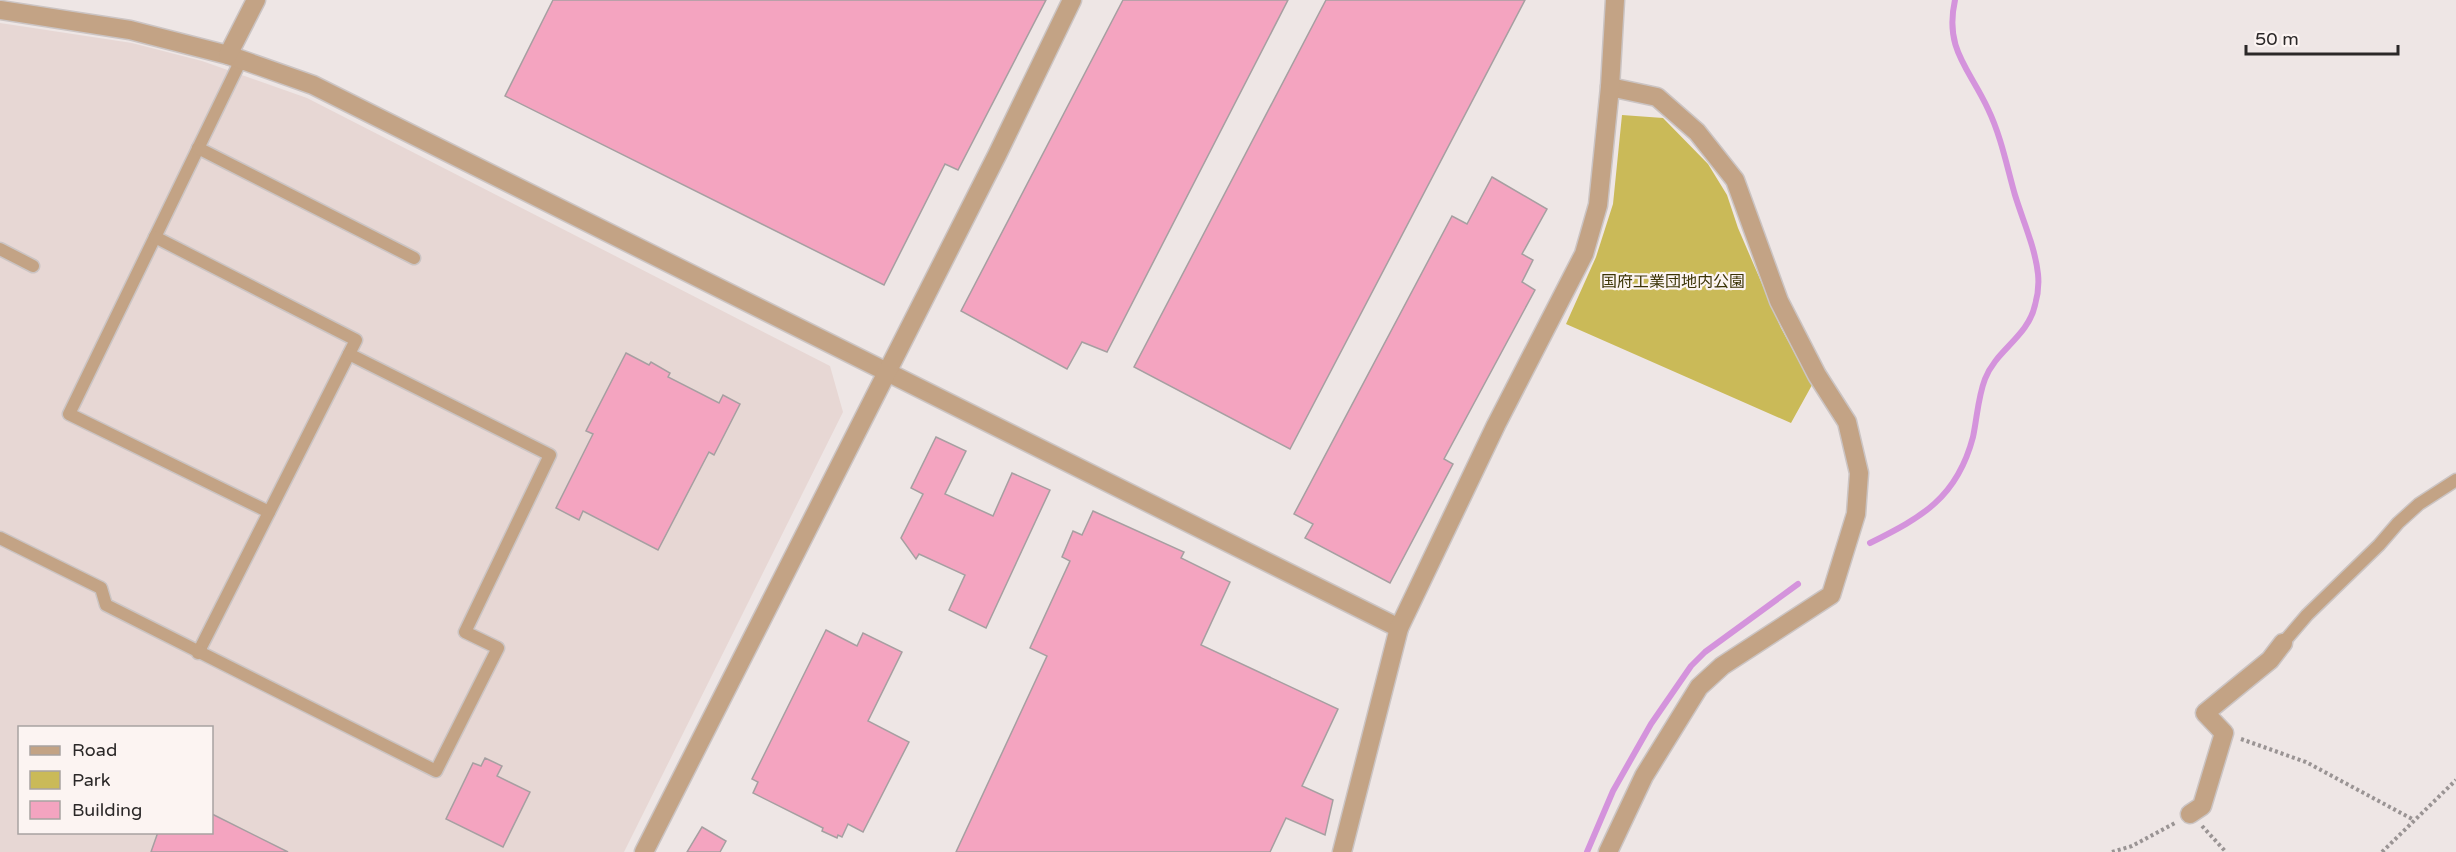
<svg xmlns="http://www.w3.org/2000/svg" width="2456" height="852" font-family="'Varela Round','Noto Sans JP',sans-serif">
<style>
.built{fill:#e7d7d4;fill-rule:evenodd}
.green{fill:#caba58}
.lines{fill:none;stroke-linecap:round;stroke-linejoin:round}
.stream{stroke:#d493dc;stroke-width:6}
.building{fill:#f4a4c0;stroke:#a69fa1;stroke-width:1.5}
.service-casing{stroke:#cbc4c3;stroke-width:15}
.minor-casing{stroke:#cbc4c3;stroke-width:21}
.tertiary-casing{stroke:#cbc4c3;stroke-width:21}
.path{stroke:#9a9494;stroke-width:4;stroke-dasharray:3 3;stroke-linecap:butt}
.service{stroke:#c3a385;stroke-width:12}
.minor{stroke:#c3a385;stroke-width:18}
.tertiary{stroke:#c3a385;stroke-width:18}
.labels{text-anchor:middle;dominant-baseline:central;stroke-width:4.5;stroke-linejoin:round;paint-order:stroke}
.park-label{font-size:16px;fill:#3c3407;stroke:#fcf4f2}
</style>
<rect width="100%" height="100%" fill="#eee6e5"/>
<path class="built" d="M0,23L132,43L202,61L307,98L830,366L843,412L624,852H0ZM20,728H212V832H20Z"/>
<path class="green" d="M1622,115L1663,118L1708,164L1727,195L1738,228L1781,328L1812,385L1791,423L1566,324L1596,257L1613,204Z"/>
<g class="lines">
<g class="stream">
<path d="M1870,543C1922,517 1957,498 1973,437C1977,418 1978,397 1985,379C1996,350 2028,337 2035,305C2038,295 2039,284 2038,274C2035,247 2023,221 2015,195C2007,167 2001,136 1988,109C1969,68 1944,49 1955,0"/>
<path d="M1587,852L1613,791L1651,724L1691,666L1705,652L1798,584"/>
</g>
</g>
<g class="building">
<path d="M553,0H1046L958,170L945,164L884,285L505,96Z"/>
<path d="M1123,0H1288L1107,352L1082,342L1067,369L961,311Z"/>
<path d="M1326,0H1525L1290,449L1134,367Z"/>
<path d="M1492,177L1547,209L1522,254L1533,260L1522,282L1535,290L1444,459L1453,464L1390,583L1305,538L1313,524L1294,514L1452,216L1467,224Z"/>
<path d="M626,353L649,365L651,362L670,373L668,377L719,403L723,395L740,404L714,455L709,452L658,550L583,511L579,520L556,508L593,434L586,431Z"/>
<path d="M936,437L966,451L945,494L993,516L1012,473L1050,490L986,628L949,610L965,575L919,554L916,559L901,538L923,494L911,488Z"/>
<path d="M1093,511L1184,552L1181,558L1230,582L1201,645L1338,709L1302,786L1333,800L1325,835L1286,818L1270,852H956L1047,656L1030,648L1070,561L1062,557L1073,531L1082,535Z"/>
<path d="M826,630L857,646L863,633L902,652L868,721L909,742L863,832L848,824L842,837L838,835L837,838L822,831L823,828L753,793L758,782L752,779Z"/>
<path d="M485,758L502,766L497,776L530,792L503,847L446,819L473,763L481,766Z"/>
<path d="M212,814L288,852H151L158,832H212Z"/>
<path d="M702,827L726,841L720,852H687Z"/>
</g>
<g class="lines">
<defs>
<g id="service">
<path d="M241,60L69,414L269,512"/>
<path d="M198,148L414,258"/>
<path d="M155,237L356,340L198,653"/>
<path d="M0,249L33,266"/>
<path d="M0,538L101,588L106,605L436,771L498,648L465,632L550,455L349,354"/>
<path d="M2283,643L2307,615L2379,545L2398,523L2419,504L2456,480"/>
</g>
<g id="minor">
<path d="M2190,814L2202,806L2224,733L2205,713L2270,660L2283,643"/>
<path d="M1608,852L1644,776L1699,687L1722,666L1831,595L1856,514L1859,473L1847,422L1817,375L1779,301L1735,180L1697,132L1657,97L1610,87"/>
</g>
<g id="tertiary">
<path d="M0,10L130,30L228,55L313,85L1399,628"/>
<path d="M228,55L256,0"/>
<path d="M644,852L997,155L1072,0"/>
<path d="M1342,852L1399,628L1496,425L1584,254L1598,205L1610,87L1615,0"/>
</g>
</defs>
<use href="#service" class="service-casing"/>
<use href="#minor" class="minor-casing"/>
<use href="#tertiary" class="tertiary-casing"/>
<g class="path">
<path d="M2241,739L2306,762L2414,820"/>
<path d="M2202,826L2226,852"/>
<path d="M2112,852L2132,846L2175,823"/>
<path d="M2382,852L2456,780"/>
</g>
<use href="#service" class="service"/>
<use href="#minor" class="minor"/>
<use href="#tertiary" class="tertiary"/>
</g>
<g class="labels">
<g class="park-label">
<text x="1673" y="282">国府工業団地内公園</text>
</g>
</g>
<rect x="18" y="726" width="195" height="108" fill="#fcf4f2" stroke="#a8a2a1" stroke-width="1.5"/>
<rect x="30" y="746" width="30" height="9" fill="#c3a385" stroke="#a8a2a1" stroke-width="1.5"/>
<text x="72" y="756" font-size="18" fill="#2b2828">Road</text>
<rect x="30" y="771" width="30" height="18" fill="#caba58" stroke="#a8a2a1" stroke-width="1.5"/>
<text x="72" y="786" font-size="18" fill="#2b2828">Park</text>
<rect x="30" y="801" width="30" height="18" fill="#f4a4c0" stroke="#a8a2a1" stroke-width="1.5"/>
<text x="72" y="816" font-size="18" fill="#2b2828">Building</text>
<path d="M2246 45v9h152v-9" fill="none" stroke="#2b2828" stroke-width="3"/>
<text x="2255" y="45" font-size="18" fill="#2b2828" stroke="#fcf4f2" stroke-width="4.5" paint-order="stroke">50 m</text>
</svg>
